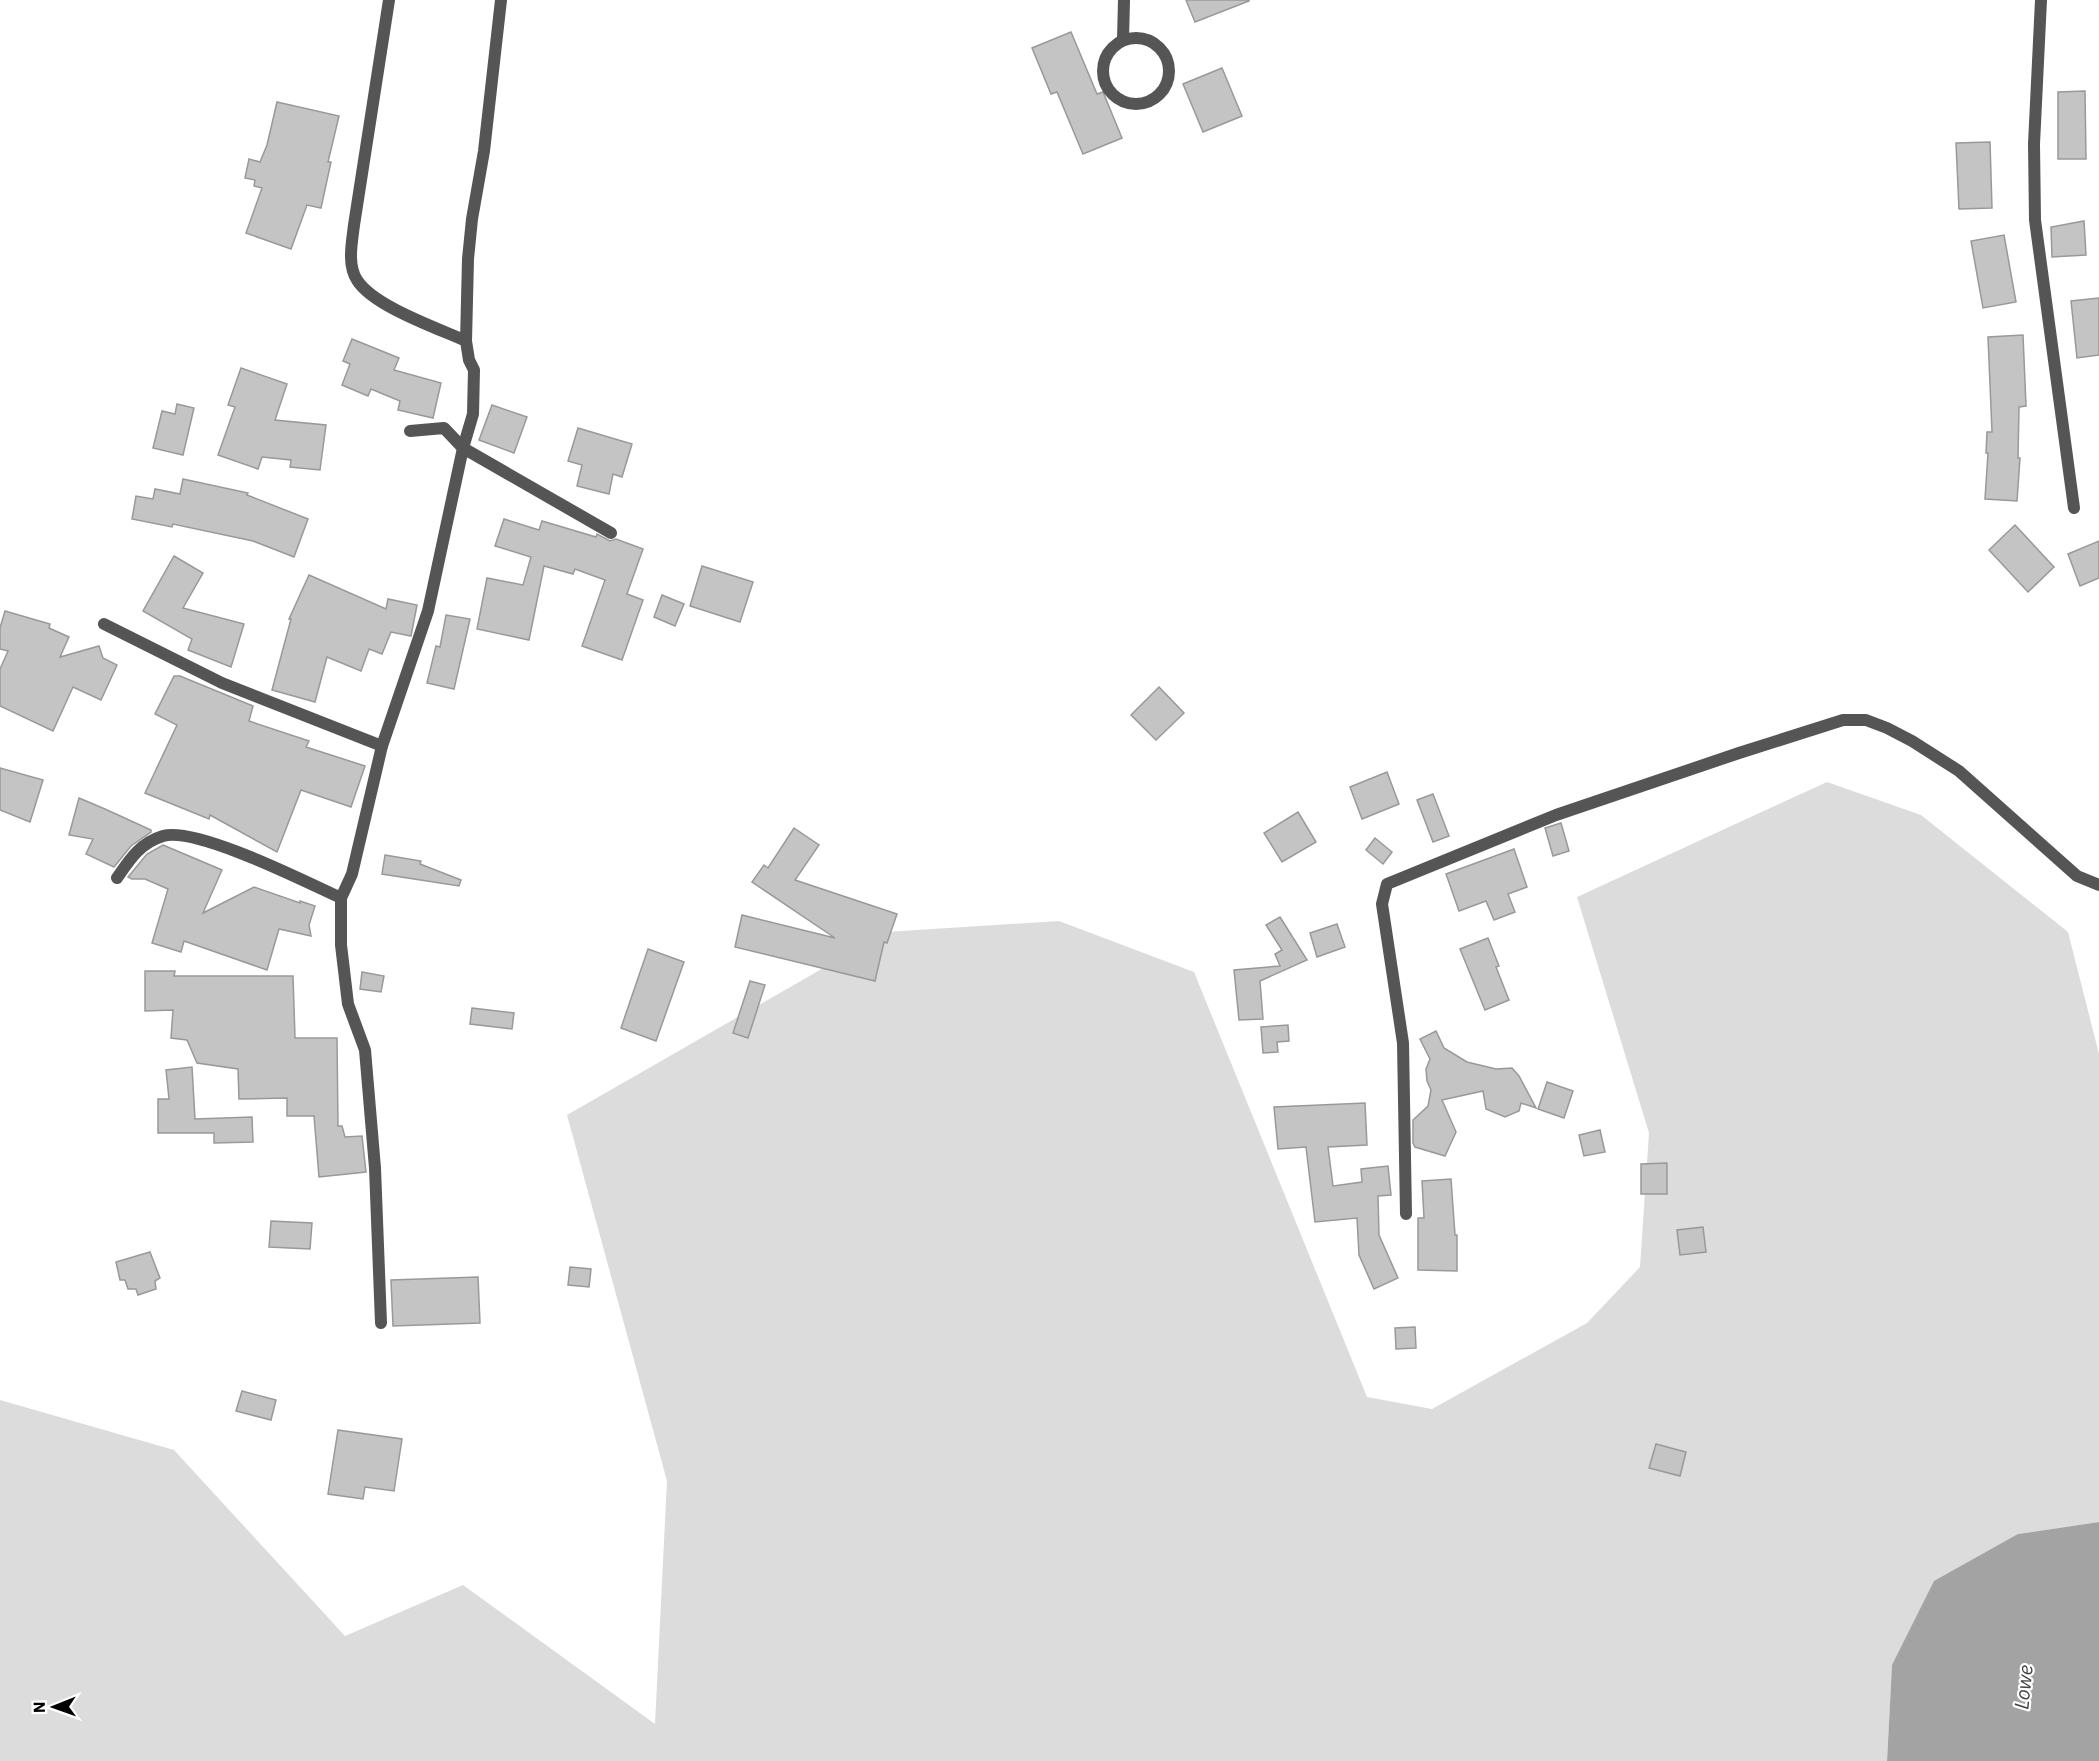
<svg xmlns="http://www.w3.org/2000/svg" width="2099" height="1761" font-family="'IBM Plex Sans',sans-serif">
<style>
.green{fill:#dcdcdc}
.water{fill:#a3a3a3}
.building{fill:#c4c4c4;stroke:#999;stroke-width:1.5}
.lines{fill:none;stroke-linecap:round;stroke-linejoin:round}
.minor{stroke:#555;stroke-width:12}
.labels{text-anchor:middle;dominant-baseline:central;stroke-width:4.5;stroke-linejoin:round;paint-order:stroke}
.water-label{font-size:20px;font-style:italic;fill:#444;stroke:#fff}
</style>
<rect width="100%" height="100%" fill="#fff"/>
<path class="green" d="M1827,782L1921,815L2068,932L2099,1054V1522L2018,1534L1892,1665L1887,1761H0V1400L174,1450L345,1636L463,1585L655,1724L667,1481L567,1115L886,932L1059,921L1194,972L1367,1397L1432,1409L1587,1323L1640,1267L1649,1133L1577,897Z"/>
<path class="water" d="M2099,1522V1761H1887L1892,1665L1934,1581L2018,1534Z"/>
<g class="building">
<path d="M1186,0H1249V1L1195,22Z"/>
<path d="M1071,32L1097,94L1103,92L1122,138L1083,154L1057,92L1051,94L1032,48Z"/>
<path d="M1222,68L1242,116L1203,132L1183,84Z"/>
<path d="M2085,91L2086,159H2058V92Z"/>
<path d="M277,102L339,116L328,162H331L321,208L307,205L291,249L246,233L262,188L254,186L255,180L245,178L249,159L260,162L267,145Z"/>
<path d="M1990,142L1992,208L1959,209L1956,143Z"/>
<path d="M2084,221L2086,255L2052,257L2051,227Z"/>
<path d="M2004,235L2016,302L1983,308L1971,241Z"/>
<path d="M2099,298V355L2077,358L2071,301Z"/>
<path d="M2023,335L2026,406L2019,407L2018,458H2020L2017,501L1985,499L1988,453H1986L1987,432H1992L1988,337Z"/>
<path d="M352,339L399,358L394,370L441,383L433,418L398,410L400,401L371,389L368,396L342,385L350,364L343,361Z"/>
<path d="M241,368L287,384L275,420L326,425L320,470L290,467L291,460L262,457L258,469L218,455L235,407L228,405Z"/>
<path d="M177,404L194,408L183,455L153,448L162,411L175,414Z"/>
<path d="M492,405L527,417L514,453L479,440Z"/>
<path d="M578,428L632,444L622,477L613,474L609,494L577,486L582,465L568,461Z"/>
<path d="M183,479L248,493L247,495L308,519L294,557L253,541L173,524L172,527L132,519L136,496L153,499L155,489L180,494Z"/>
<path d="M504,519L539,530L542,521L596,537L597,534L610,541L616,539L643,549L627,594L643,600L622,660L582,646L605,580L575,569L573,574L544,566L529,640L477,629L487,578L523,585L531,557L495,546Z"/>
<path d="M2015,525L2054,567L2028,592L1989,550Z"/>
<path d="M2099,541V578L2080,586L2068,554Z"/>
<path d="M174,556L203,573L183,608L244,624L231,667L188,650L192,639L143,611Z"/>
<path d="M702,566L753,582L740,622L690,606Z"/>
<path d="M309,575L386,609L388,599L417,605L411,636L391,632L382,654L369,649L361,671L327,657L315,702L272,690L291,619H289Z"/>
<path d="M662,595L684,604L675,626L654,617Z"/>
<path d="M5,611L50,624L49,628L69,637L60,657L99,646L103,658L117,665L101,700L73,687L53,731L0,706V669L8,651L0,649V628Z"/>
<path d="M446,615L470,619L454,689L427,683L436,646L440,647Z"/>
<path d="M174,676H180L253,706L249,721L309,741L306,747L365,766L351,807L301,790L277,852L210,815L209,819L145,793L177,725L155,714Z"/>
<path d="M1159,687L1184,713L1156,740L1131,715Z"/>
<path d="M0,768L43,780L30,822L0,810Z"/>
<path d="M1387,772L1399,804L1362,819L1350,787Z"/>
<path d="M1433,794L1449,836L1433,842L1417,800Z"/>
<path d="M79,798L105,809L151,830V832L131,846L114,867L86,854L93,839L69,835Z"/>
<path d="M1298,812L1316,842L1282,862L1264,833Z"/>
<path d="M1561,823L1569,851L1553,856L1545,828Z"/>
<path d="M794,828L819,845L795,880L897,914L887,943L884,942L875,981L735,947L742,915L835,938L752,882L764,865L768,868Z"/>
<path d="M1375,838L1392,852L1383,864L1366,850Z"/>
<path d="M163,845L222,870L203,913L254,887L300,903V901L315,906L309,925L311,936L279,929L267,970L184,941L181,952L152,943L168,889L145,879H132L128,877L147,854Z"/>
<path d="M1514,849L1527,887L1508,894L1515,912L1494,920L1486,901L1459,911L1446,874Z"/>
<path d="M385,855L421,861L420,864L461,880L459,886L382,874Z"/>
<path d="M1280,917L1307,960L1260,981L1263,1019L1239,1020L1234,970L1280,966L1275,954L1282,950L1266,925Z"/>
<path d="M1337,924L1345,947L1317,957L1310,933Z"/>
<path d="M1488,938L1499,966L1496,967L1509,1000L1485,1010L1460,949Z"/>
<path d="M648,949L684,962L656,1041L621,1028Z"/>
<path d="M145,971H175L174,976H293L295,1038H337L338,1126H342L345,1137L362,1136L366,1172L319,1177L314,1116H287V1098L239,1099L238,1069L197,1063L187,1040L171,1038L173,1010L145,1011Z"/>
<path d="M362,972L384,976L381,992L360,989Z"/>
<path d="M750,981L765,985L748,1038L733,1033Z"/>
<path d="M472,1008L514,1013L512,1029L470,1024Z"/>
<path d="M1288,1025L1289,1041L1277,1042L1278,1052L1263,1053L1261,1027Z"/>
<path d="M1436,1031L1444,1048L1467,1062L1496,1069L1512,1068L1519,1076L1536,1108L1521,1103L1519,1111L1505,1117L1486,1109L1483,1091L1442,1100L1456,1132L1445,1156L1415,1147L1413,1143V1120L1428,1106L1431,1090L1427,1081L1426,1069L1430,1059L1420,1039Z"/>
<path d="M192,1067L195,1119L252,1117L253,1142L214,1143V1133H158V1099H169L166,1070Z"/>
<path d="M1547,1082L1573,1091L1564,1118L1538,1109Z"/>
<path d="M1365,1103L1367,1145L1328,1147L1333,1186L1362,1182L1361,1169L1388,1166L1391,1195L1378,1196L1379,1235L1398,1278L1374,1289L1359,1255L1357,1218L1315,1222L1306,1147L1278,1149L1274,1107Z"/>
<path d="M1600,1130L1605,1152L1584,1156L1579,1135Z"/>
<path d="M1667,1163V1194H1641V1164Z"/>
<path d="M1451,1179L1455,1235H1457V1271L1418,1270V1218H1424L1422,1181Z"/>
<path d="M271,1221L312,1223L310,1249L269,1247Z"/>
<path d="M1703,1227L1706,1252L1680,1255L1677,1230Z"/>
<path d="M150,1252L160,1278L155,1281L156,1289L138,1295L136,1289H128L125,1280H120L116,1262Z"/>
<path d="M570,1267L591,1269L589,1287L568,1285Z"/>
<path d="M478,1277L480,1323L393,1326L391,1280Z"/>
<path d="M1415,1327L1416,1348L1396,1349L1395,1328Z"/>
<path d="M242,1391L276,1400L271,1420L236,1411Z"/>
<path d="M338,1430L402,1439L394,1491L365,1487L363,1499L328,1494Z"/>
<path d="M1656,1444L1686,1452L1680,1476L1649,1468Z"/>
</g>
<g class="lines">
<g class="minor">
<path d="M2041,0L2034,144L2035,220L2074,508"/>
<circle cx="1136" cy="71" r="33"/>
<path d="M1123,39L1124,0"/>
<path d="M466,341L468,259L472,219L484,151L501,0"/>
<path d="M410,431L444,428L463,448L611,533"/>
<path d="M104,624L222,683L382,746"/>
<path d="M117,878C130,859 140,843 163,836C196,826 308,883 341,898"/>
<path d="M1406,1214L1403,1043L1382,904L1387,884L1556,815L1739,753L1843,720H1866L1887,728L1912,741L1959,771L2077,876L2099,885"/>
<path d="M381,1323L375,1168L365,1050L348,1004L341,945V898L352,874L382,746L428,611L463,448L473,414L474,370L469,360L466,341C437,328 373,306 357,280C347,265 352,242 354,225L389,0"/>
</g>
</g>
<g class="labels">
<g class="water-label">
<text transform="translate(2023 1687) rotate(-84)">Lowe</text>
</g>
</g>
<g transform="translate(54 1707) rotate(269)" stroke="#ffffff" stroke-width="4.5" paint-order="stroke">
<path d="M0-4.5L10 22L0 15L-10 22Z" fill="#000000"/>
<text y="-9" font-size="16" font-weight="bold" text-anchor="middle" fill="#000000">N</text>
</g>
</svg>
